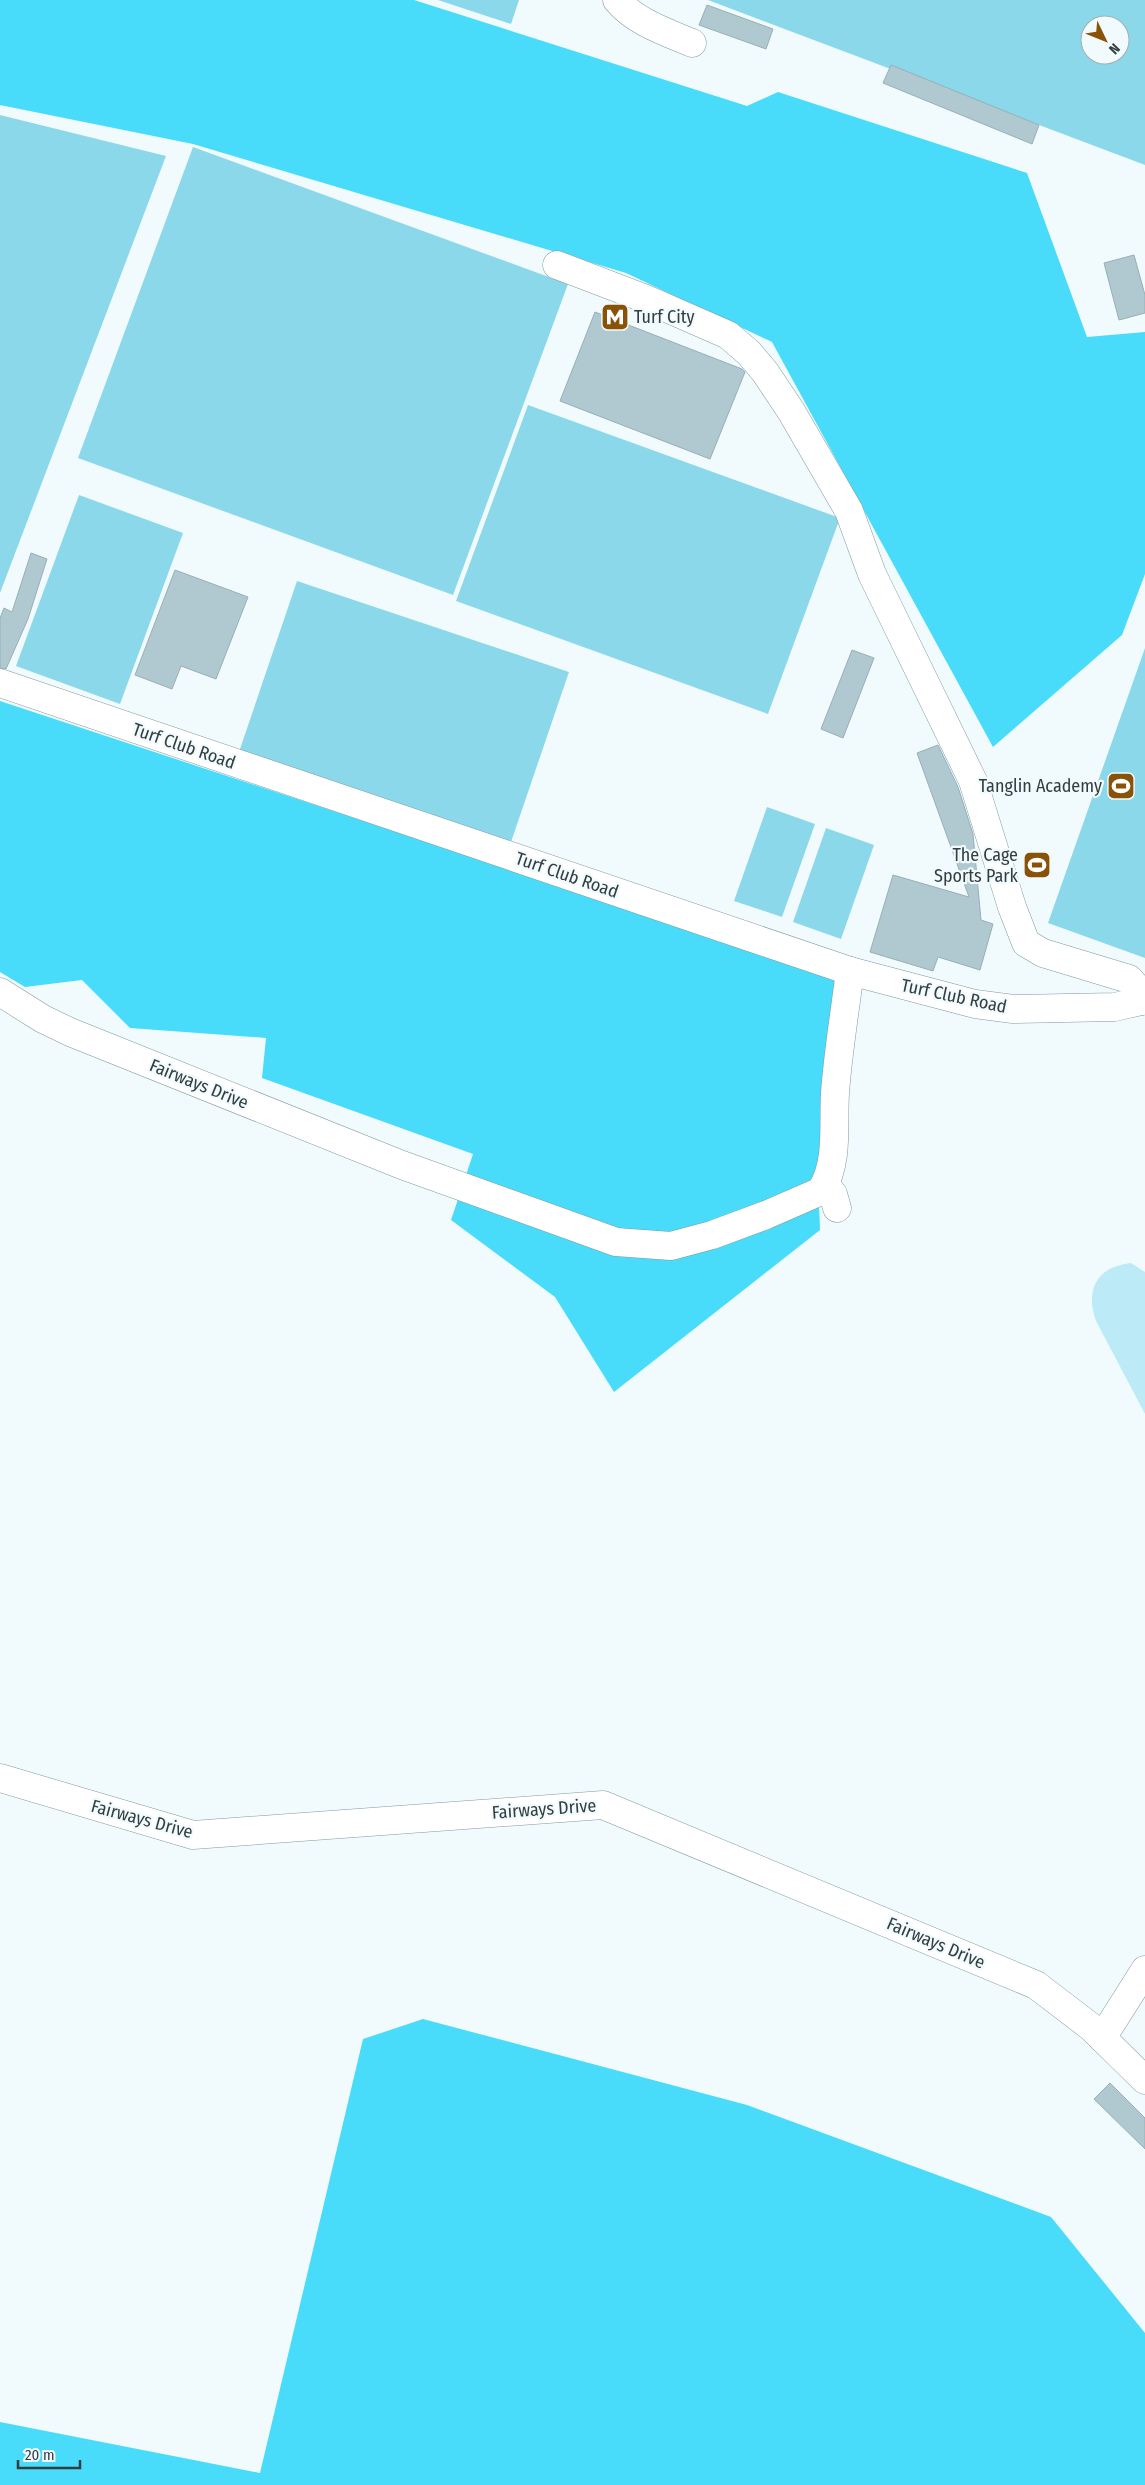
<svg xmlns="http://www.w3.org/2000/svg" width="1145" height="2485" font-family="'Fira Sans Condensed',sans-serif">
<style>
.green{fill:#8bd8eb;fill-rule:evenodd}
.forest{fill:#49dbfa}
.water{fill:#bcebf7}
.building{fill:#b0c8cf;stroke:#97afb6}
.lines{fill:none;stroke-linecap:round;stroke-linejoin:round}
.minor-casing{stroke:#829aa0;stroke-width:29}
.minor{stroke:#fff;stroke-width:28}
.labels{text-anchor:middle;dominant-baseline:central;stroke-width:4.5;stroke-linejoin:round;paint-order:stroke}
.poi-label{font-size:18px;fill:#343e41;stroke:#f1fbfe;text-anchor:end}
.street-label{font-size:18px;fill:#343e41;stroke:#f1fbfe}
</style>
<rect width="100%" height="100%" fill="#f1fbfe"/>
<g class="green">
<path d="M438,0H519L511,24Z"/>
<path d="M708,0H1145V165ZM1090,25H1120V55H1090Z"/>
<path d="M0,115L166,156L0,593Z"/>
<path d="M193,147L568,284L453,595L78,458Z"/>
<path d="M528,405L840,518L768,714L456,601Z"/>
<path d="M79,495L183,533L120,704L16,666Z"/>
<path d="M297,581L569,672L511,842L239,752Z"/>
<path d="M1145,648V958L1048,923Z"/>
<path d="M767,807L815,824L782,917L734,901Z"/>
<path d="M826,828L874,845L841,939L793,922Z"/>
</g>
<g class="forest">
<path d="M0,0H414L747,106L778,92L1027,173L1087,337L1145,332V574L1122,635L993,747L772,342L626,273L193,144L0,105Z"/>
<path d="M0,701L839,978L818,1178L820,1230L614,1392L555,1297L451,1220L473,1154L262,1078L266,1038L130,1028L82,980L25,987L0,972Z"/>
<path d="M423,2019L747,2105L1051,2217L1145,2333V2485H0V2422L260,2473L363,2039Z"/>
</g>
<path class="water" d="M1131,1263L1145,1272V1414L1096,1321C1085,1290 1096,1267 1131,1263Z"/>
<g class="building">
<path d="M707,5L773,29L766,49L699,25Z"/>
<path d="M891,65L1039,125L1032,144L883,83Z"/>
<path d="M1134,255L1145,295V313L1119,320L1104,263Z"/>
<path d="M595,312L742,369L745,372L710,459L560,401Z"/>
<path d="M31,553L47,559L28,619L6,669L0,668V618L4,608L12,612Z"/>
<path d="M175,570L248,597L216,679L181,666L172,689L135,675Z"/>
<path d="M852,650L874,658L843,738L821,729Z"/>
<path d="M938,745L958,787L973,834L981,920L993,924L980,970L938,957L933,971L870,952L893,875L969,897L917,753Z"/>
<path d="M1110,2083L1145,2118V2149L1094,2099Z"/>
</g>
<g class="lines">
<defs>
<g id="minor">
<path d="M617,0C635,22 666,32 692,43"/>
<path d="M557,265L646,299L728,335L749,353L765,372L791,411L849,511L872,574L973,781L1012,907L1026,943L1043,953L1129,979L1140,991L1141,1001"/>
<path d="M0,683L850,971L975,1004L1013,1009L1115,1007L1145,1000"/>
<path d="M0,992L43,1019L70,1032L402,1165L616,1242L671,1246L712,1235L766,1215L821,1191C839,1162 833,1125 835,1093C838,1052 845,1011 850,971"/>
<path d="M825,1184L833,1194L837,1208"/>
<path d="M0,1778L193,1835L603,1805L1036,1985L1091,2027L1145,2080"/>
<path d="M1102,2038L1145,1970"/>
</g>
</defs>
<use href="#minor" class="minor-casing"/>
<use href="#minor" class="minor"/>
</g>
<defs>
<symbol id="metro-square" viewBox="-11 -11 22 22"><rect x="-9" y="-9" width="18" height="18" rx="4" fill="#8a5206" stroke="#f1fbfe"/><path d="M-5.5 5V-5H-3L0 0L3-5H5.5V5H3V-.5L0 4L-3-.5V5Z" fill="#fff"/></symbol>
<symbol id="stadium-square" viewBox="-11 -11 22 22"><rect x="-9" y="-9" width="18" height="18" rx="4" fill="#8a5206" stroke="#f1fbfe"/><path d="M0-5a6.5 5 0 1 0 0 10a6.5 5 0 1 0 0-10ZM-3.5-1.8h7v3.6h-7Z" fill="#fff"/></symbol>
</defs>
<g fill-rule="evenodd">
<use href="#metro-square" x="599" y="301" width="32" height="32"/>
<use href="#stadium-square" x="1105" y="770" width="32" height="32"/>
<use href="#stadium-square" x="1021" y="849" width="32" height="32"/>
</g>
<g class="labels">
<g class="poi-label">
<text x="634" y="317" text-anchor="start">Turf City</text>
<text x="1102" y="786">Tanglin Academy</text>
<text x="1018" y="855">The Cage<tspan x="1018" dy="21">Sports Park</tspan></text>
</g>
<g class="street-label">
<text transform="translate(184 746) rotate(19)">Turf Club Road</text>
<text transform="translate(567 875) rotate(19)">Turf Club Road</text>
<text transform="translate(954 996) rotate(12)">Turf Club Road</text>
<text transform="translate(199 1084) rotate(22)">Fairways Drive</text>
<text transform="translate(544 1809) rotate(-4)">Fairways Drive</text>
<text transform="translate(142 1819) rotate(15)">Fairways Drive</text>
<text transform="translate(936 1943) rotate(23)">Fairways Drive</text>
</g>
</g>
<g transform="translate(1105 40) rotate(133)"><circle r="24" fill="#f1fbfe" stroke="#a5afb2"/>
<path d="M0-4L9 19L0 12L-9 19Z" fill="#8a5206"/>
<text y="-8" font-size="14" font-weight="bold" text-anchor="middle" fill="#343e41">N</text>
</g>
<path d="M18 2460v8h62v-8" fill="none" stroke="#343e41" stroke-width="2.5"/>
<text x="25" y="2460" font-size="15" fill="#343e41" stroke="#f1fbfe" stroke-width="4" paint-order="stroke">20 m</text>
</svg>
